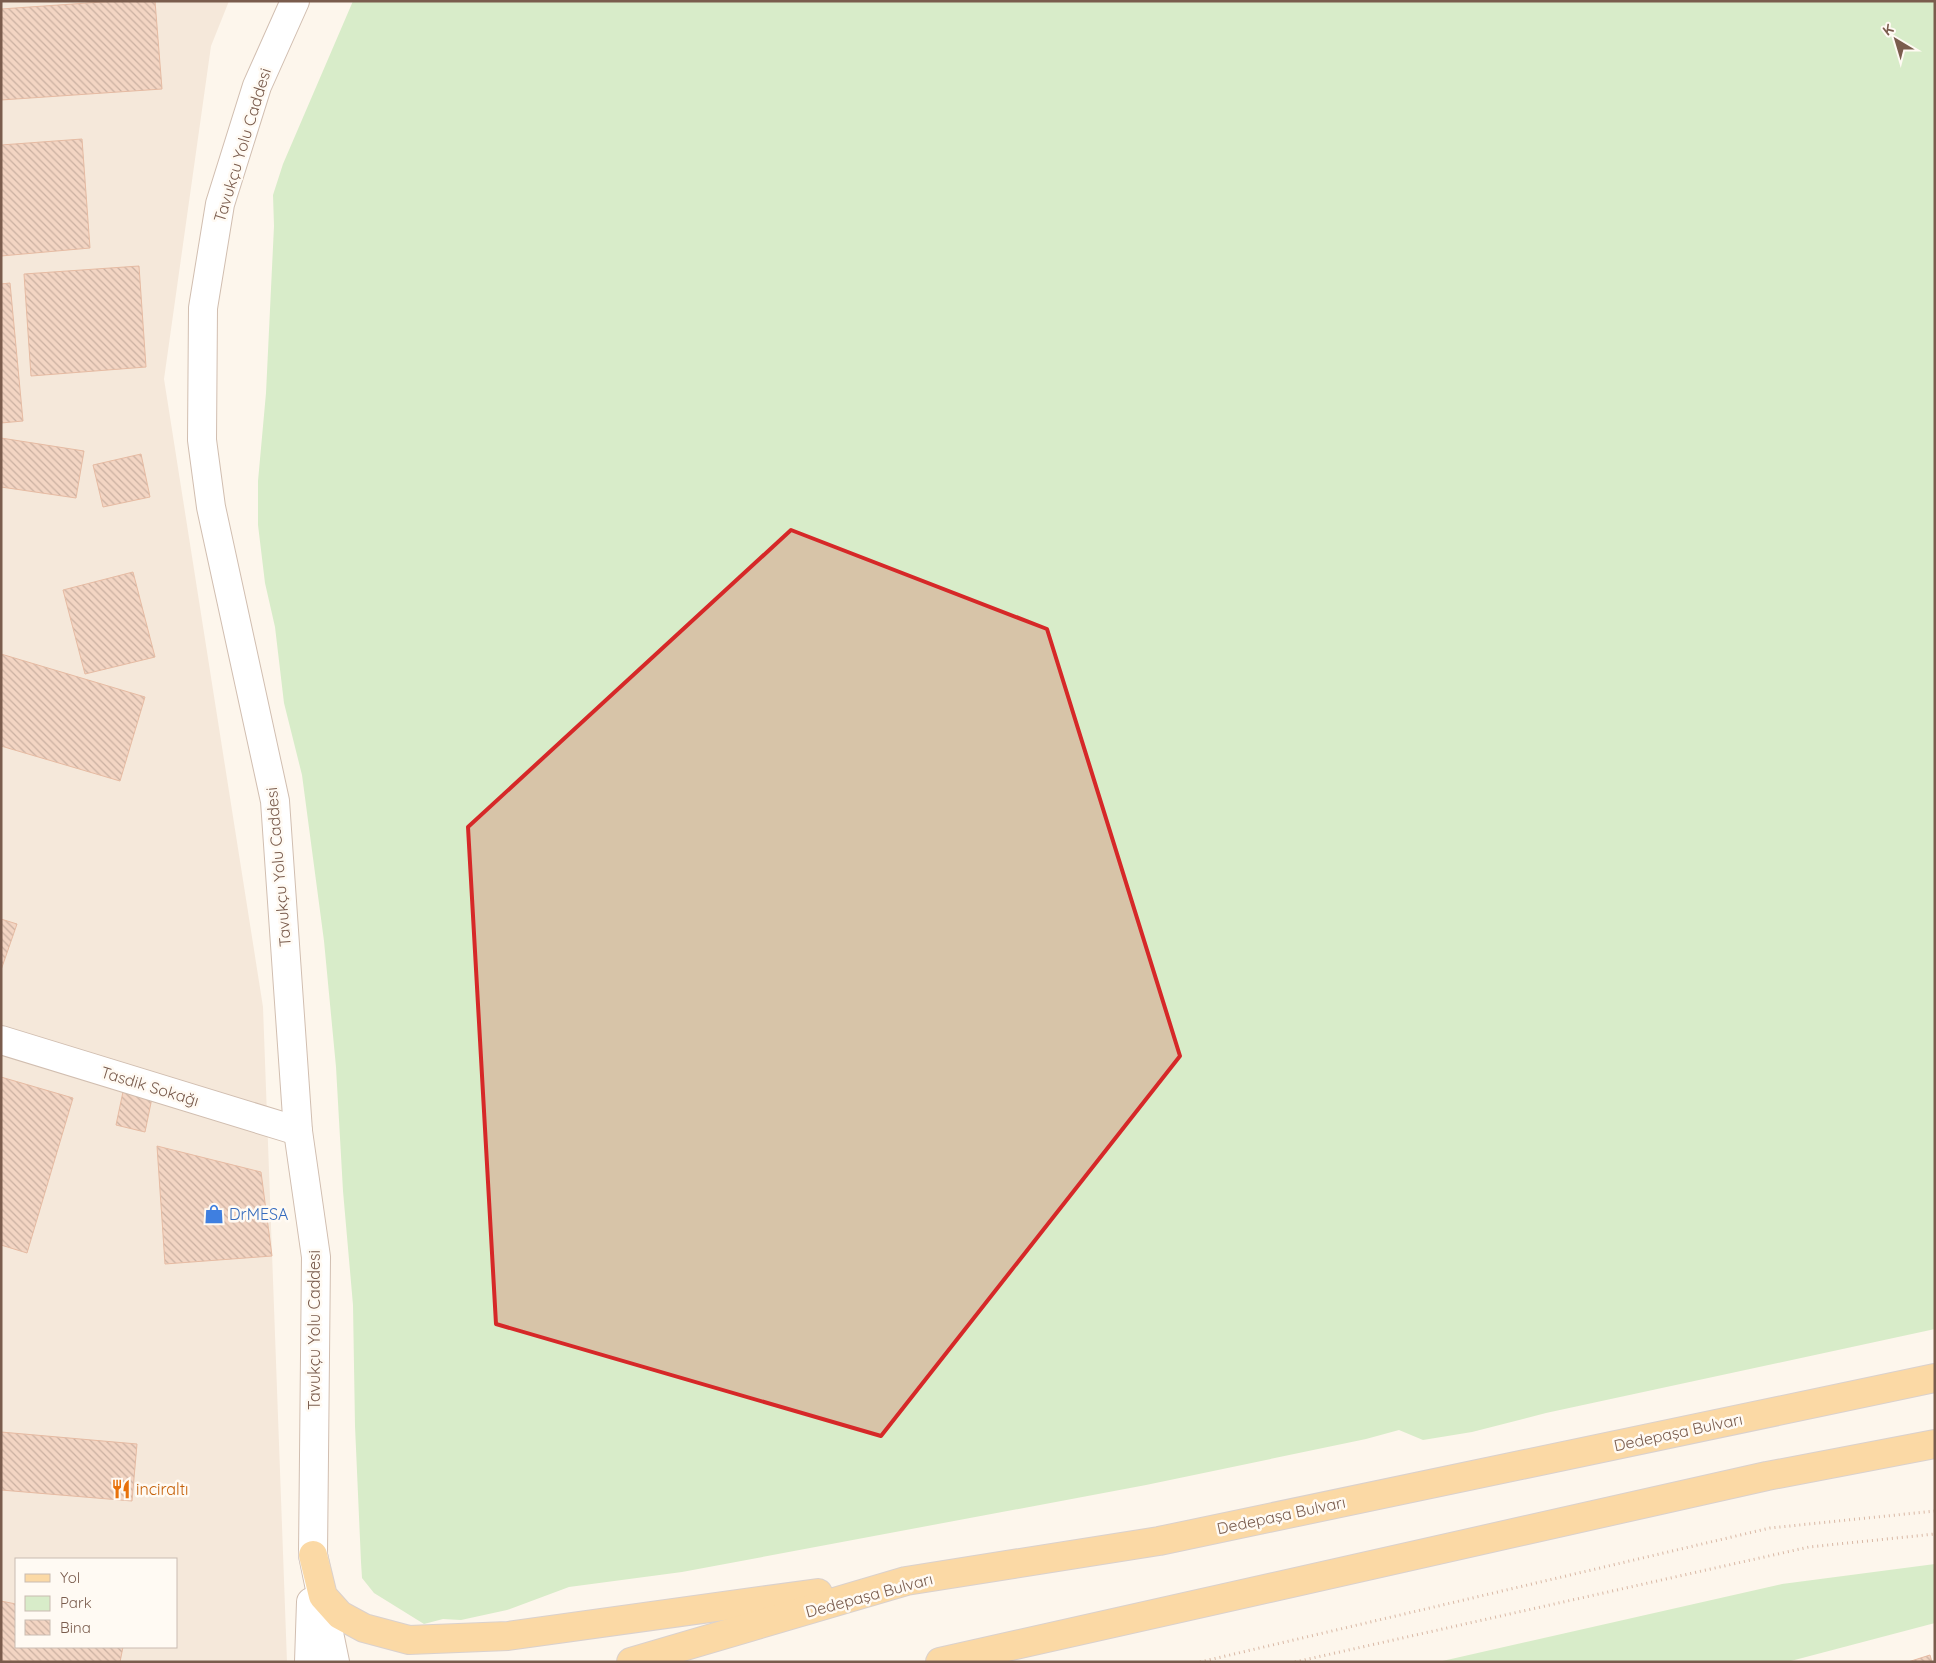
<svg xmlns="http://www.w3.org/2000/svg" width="1936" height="1663" font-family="Quicksand,sans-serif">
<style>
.residential{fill:#f5e8da;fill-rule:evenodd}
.green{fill:#d8ecc9}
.building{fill:url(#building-back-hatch);stroke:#e6bba3}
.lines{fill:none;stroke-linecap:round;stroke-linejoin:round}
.minor-casing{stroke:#d1beb0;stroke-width:30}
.primary-casing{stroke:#dad1cd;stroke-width:30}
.path{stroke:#d9b8a5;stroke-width:3;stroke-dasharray:1 4;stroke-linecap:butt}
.minor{stroke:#fff;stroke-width:28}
.primary{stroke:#fbd9a5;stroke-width:28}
.marked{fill:#d62828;fill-opacity:0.2;stroke:#d62828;stroke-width:4;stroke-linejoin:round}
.labels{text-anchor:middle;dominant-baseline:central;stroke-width:5;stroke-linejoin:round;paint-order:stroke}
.street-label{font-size:16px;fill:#7a5c4d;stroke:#fffaf3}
.shop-label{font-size:16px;fill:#366cbe;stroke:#fffaf3;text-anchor:start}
.food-label{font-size:16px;fill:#c56008;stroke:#fffaf3;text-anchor:start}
</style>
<defs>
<pattern id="building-back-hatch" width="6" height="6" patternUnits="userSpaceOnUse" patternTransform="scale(1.25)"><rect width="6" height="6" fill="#f3d5c3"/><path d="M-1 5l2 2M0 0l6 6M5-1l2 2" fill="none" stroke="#cab0a1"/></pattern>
</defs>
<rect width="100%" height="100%" fill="#fdf6ec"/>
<path class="residential" d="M1,1H229L211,46L164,379L263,1007L287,1662H1ZM16,1559H176V1647H16Z"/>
<g class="green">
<path d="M353,1H1935V1329L1546,1413L1472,1432L1423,1440L1399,1430L1366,1439L1146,1485L682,1572L569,1587L507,1610L461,1620L443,1619L424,1624L374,1593L362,1578L361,1562L355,1426L353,1305L343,1191L336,1067L324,941L302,775L284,703L275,627L265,583L258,525V481L266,393L274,226L273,195L283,164Z"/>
<path d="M1935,1564V1623L1787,1662H1438L1782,1584Z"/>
</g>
<g class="building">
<path d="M116,1H155L162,89L1,100V9Z"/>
<path d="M82,139L90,248L1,256V145Z"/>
<path d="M139,266L146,367L31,376L24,274Z"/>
<path d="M10,283L23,421L1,423V284Z"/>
<path d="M1,438L84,451L76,498L1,487Z"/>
<path d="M141,454L150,497L103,507L93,465Z"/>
<path d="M133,572L155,657L85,674L63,590Z"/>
<path d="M1,654L145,697L120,781L1,746Z"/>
<path d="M1,919L17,924L1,970Z"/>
<path d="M1,1077L73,1098L27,1253L1,1245Z"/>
<path d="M124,1087L153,1093L145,1132L116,1125Z"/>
<path d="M157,1146L261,1172L272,1256L165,1264Z"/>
<path d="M1,1432L137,1444L132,1501L1,1490Z"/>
<path d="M1,1601L16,1604V1647H123L120,1662L1,1661Z"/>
<path d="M1930,1655L1932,1662H1908Z"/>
</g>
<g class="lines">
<defs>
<g id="minor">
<path d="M295,1L257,86L220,204L203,308L202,440L211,507L275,801L298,1131L316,1257L313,1555L335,1662"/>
<path d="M1,1040L298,1131"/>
<path d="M309,1662L311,1602"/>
</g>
<g id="primary">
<path d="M313,1555L323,1596L340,1615L364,1628L409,1640L508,1636L818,1593"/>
<path d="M631,1662L906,1581L1159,1541L1935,1378"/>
<path d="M940,1662L1767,1476L1935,1444"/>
</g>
</defs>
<use href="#minor" class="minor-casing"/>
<use href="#primary" class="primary-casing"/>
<g class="path">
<path d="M1200,1662L1770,1528L1935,1511"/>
<path d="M1295,1662L1809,1547L1935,1534"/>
</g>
<use href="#minor" class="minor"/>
<use href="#primary" class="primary"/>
</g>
<path class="marked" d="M791,530L1047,629L1180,1056L881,1436L496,1324L468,827Z"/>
<defs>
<symbol id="shop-bare" viewBox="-9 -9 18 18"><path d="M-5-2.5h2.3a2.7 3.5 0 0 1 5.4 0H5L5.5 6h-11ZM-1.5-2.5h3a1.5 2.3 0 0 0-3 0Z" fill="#3f7fe0" stroke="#fffaf3" stroke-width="2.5" paint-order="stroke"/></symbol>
<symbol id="restaurant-bare" viewBox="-9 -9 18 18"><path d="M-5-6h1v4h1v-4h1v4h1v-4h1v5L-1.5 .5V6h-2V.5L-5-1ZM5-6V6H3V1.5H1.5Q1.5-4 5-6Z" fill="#e8710a" stroke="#fffaf3" stroke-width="2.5" paint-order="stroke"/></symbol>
</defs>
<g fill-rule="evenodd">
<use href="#shop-bare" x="200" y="1200" width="28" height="28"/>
<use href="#restaurant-bare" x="107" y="1475" width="28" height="28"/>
</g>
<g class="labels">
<g class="street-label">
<text transform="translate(242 145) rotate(-73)">Tavukçu Yolu Caddesi</text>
<text transform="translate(278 867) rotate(-95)">Tavukçu Yolu Caddesi</text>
<text transform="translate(150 1086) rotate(17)">Tasdik Sokağı</text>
<text transform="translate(314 1330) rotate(-90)">Tavukçu Yolu Caddesi</text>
<text transform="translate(1678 1432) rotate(-12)">Dedepaşa Bulvarı</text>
<text transform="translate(1281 1515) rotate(-12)">Dedepaşa Bulvarı</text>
<text transform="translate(869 1595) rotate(-15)">Dedepaşa Bulvarı</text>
</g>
<g class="shop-label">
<text x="229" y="1214">DrMESA</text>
</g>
<g class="food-label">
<text x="136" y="1489">inciraltı</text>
</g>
</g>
<rect width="1936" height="1663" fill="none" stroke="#7a5c4d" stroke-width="5"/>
<rect x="15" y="1558" width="162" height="90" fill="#fffaf3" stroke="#cabbb1"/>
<rect x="25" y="1574" width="25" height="8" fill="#fbd9a5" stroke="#cabbb1"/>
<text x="60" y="1583" font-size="15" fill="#7a5c4d">Yol</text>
<rect x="25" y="1596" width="25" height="15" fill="#d8ecc9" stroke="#cabbb1"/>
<text x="60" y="1608" font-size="15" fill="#7a5c4d">Park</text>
<rect x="25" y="1620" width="25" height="15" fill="url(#building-back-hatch)" stroke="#cabbb1"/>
<text x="60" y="1633" font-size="15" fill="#7a5c4d">Bina</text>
<g transform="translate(1896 40) rotate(322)" stroke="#fffaf3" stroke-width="4" paint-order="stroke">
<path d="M0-4L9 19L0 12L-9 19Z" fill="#7a5c4d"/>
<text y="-8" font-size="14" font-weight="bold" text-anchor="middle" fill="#7a5c4d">K</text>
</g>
</svg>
